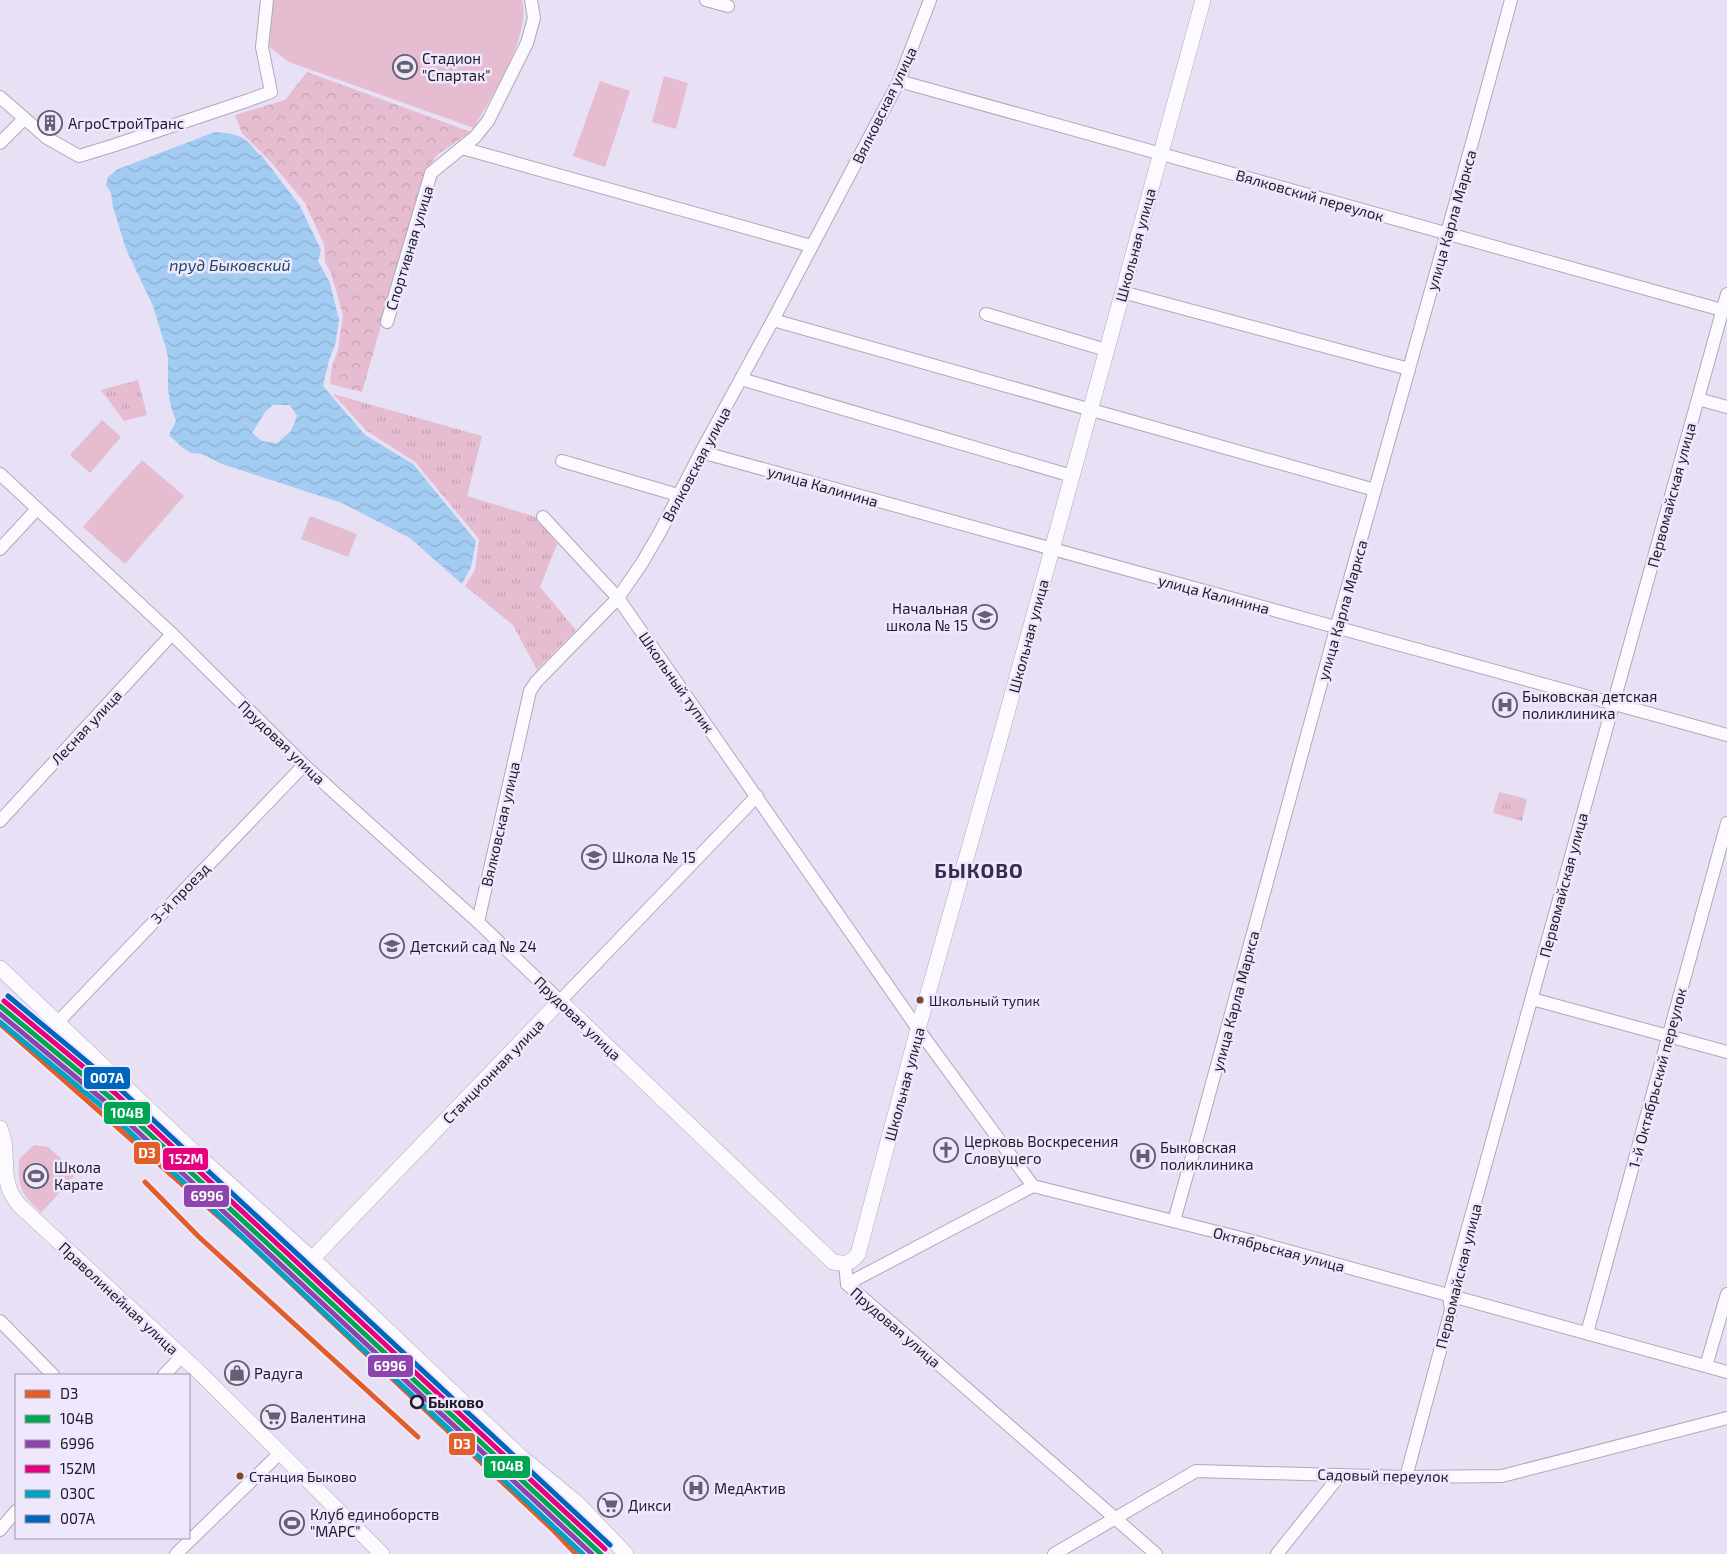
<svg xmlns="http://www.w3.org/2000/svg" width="1727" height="1554" font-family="'Exo 2',sans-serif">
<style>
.grass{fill:url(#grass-tufts)}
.forest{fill:url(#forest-crowns)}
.pitch{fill:#e5bcd0}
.water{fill:url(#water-waves);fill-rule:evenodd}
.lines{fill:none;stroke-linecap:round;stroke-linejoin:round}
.minor-casing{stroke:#afa8ba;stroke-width:14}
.major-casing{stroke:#afa8ba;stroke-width:16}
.minor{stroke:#fcfafe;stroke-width:12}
.major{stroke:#fcfafe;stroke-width:15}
.rail-1-casing{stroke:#efe8fc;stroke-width:9}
.rail-2-casing{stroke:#efe8fc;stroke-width:9}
.rail-3-casing{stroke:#efe8fc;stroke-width:9}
.rail-4-casing{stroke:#efe8fc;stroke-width:9}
.rail-5-casing{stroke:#efe8fc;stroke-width:9}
.rail-6-casing{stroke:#efe8fc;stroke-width:9}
.rail-1{stroke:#e15d29;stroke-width:5}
.rail-2{stroke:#00a651;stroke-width:5}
.rail-3{stroke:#8e44ad;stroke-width:5}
.rail-4{stroke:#e5007d;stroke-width:5}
.rail-5{stroke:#02a2c6;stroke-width:5}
.rail-6{stroke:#0065bd;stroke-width:5}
.bus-dot{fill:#7a4b2a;stroke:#efe8fc;stroke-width:2}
.stop-dot{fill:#efe8fc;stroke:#201a2b;stroke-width:2.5}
.labels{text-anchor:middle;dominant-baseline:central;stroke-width:5;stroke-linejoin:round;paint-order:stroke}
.bus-label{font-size:14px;fill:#201a2b;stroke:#efe8fc;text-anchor:start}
.poi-label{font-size:15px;fill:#201a2b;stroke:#efe8fc;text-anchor:start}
.street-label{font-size:15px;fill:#201a2b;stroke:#efe8fc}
.stop-label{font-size:15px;font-weight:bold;fill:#201a2b;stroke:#efe8fc;text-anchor:start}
.water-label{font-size:16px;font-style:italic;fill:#1b4a69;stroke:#efe8fc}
.district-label{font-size:20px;font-weight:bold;letter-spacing:1px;fill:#392a50;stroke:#efe8fc}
.line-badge{stroke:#efe8fc;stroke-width:2}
.badge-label{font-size:14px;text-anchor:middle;font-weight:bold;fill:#fff}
</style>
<defs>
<pattern id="grass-tufts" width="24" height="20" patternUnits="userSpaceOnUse" patternTransform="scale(1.25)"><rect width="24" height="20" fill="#e5bcd0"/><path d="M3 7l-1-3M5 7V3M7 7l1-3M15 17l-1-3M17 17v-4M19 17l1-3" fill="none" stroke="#c4a1b3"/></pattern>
<pattern id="forest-crowns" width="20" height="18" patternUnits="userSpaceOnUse" patternTransform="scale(1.25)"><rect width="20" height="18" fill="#e5bcd0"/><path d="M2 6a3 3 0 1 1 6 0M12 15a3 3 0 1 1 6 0" fill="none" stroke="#c4a1b3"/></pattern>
<pattern id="water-waves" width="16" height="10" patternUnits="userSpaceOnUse" patternTransform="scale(1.25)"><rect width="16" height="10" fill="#a3ccf2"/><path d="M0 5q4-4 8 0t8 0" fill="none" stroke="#8cafd0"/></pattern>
</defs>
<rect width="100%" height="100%" fill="#e8e0f5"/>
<g class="grass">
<path d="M138,380L147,415L124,421L101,390Z"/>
<path d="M333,394L482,436L467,496L536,517L557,544L540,587L576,630L537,670L513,625L465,586L475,570L479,539L415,462L367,431Z"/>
<path d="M1499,792L1527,799L1522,821L1493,813Z"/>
</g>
<path class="forest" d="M307,72L471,132L438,154L425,171L362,392L330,384L332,366L338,350L343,315L331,273L325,262L324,244L305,203L270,161L242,133L235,115L285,100Z"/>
<g class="pitch">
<path d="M273,0H522C532,35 491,96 474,128L289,62L268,46Z"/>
<path d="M664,76L688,83L676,129L652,122Z"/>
<path d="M600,81L630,91L605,167L573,156Z"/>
<path d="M102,420L121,437L90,473L70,455Z"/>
<path d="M142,460L184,496L125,564L83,527Z"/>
<path d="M310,516L357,534L348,557L301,539Z"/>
<path d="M34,1145L48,1147L77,1173L41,1213C20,1191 18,1190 19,1159Z"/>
</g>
<path class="water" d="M215,132C228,133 241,134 250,144C254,149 256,152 262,156L300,206L321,250L318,261L330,283L339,320L335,345L329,360L323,386L365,435L413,464L476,541L471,567L462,584L410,538L342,503L222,464L202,454L191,453L183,448L169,435L176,421L171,407L168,389V357L165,345L153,306L126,249L113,207L111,193L106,185L108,177L118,169ZM273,405H290L297,416L291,431L277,443L262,441L252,433L265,412Z"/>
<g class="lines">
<defs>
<g id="minor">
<path d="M706,0L728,6"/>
<path d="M899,81L1722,310"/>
<path d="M0,97L47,138L79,156L115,145L249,100L271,92L262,47L267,0"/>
<path d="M0,143L24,119"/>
<path d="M462,148L811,246"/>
<path d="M1122,292L1409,369"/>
<path d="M986,314L1106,350"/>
<path d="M773,320L1375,490"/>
<path d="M387,322L431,173L475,137L488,121L527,43L534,18L531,0"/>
<path d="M741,379L1072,476"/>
<path d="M1698,399L1727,407"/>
<path d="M701,452L1727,735"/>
<path d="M562,461L678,495"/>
<path d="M0,474L172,634L304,765L478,922L560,1001L757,796"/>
<path d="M543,517L618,598L918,1029L1033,1186"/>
<path d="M0,549L37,509"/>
<path d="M0,821L172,634"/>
<path d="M478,922L530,691L536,682L618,598L642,563L660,532L701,452L773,320L899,81L930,0"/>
<path d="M1532,999L1727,1052"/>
<path d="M58,1022L304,765"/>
<path d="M1174,1221C1230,1023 1282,824 1337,625C1395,417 1455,209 1511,0"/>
<path d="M845,1264L847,1284L1156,1554"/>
<path d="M847,1284L1033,1186L1245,1239L1727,1372"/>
<path d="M0,1321L53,1375"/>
<path d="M1587,1333L1727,823"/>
<path d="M1706,1366L1727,1294"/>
<path d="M164,1375L182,1356"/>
<path d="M1406,1477L1451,1310L1449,1296L1727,294"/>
<path d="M0,1530L16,1511"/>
<path d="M176,1554L280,1453"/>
<path d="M1054,1554L1196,1471L1406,1477L1502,1476L1727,1418"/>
<path d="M1277,1554L1340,1475"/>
</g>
<g id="major">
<path d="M0,968L195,1153L319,1265L486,1424L520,1456L577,1503L626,1554"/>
<path d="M0,1128C9,1148 2,1168 9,1188C11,1194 15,1200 19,1205L199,1372L382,1554"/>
<path d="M312,1259L560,1001L833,1262C845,1264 850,1264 858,1254L918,1029L999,742L1203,0"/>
</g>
</defs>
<use href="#minor" class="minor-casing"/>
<use href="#major" class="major-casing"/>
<use href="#minor" class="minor"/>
<use href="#major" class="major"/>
<defs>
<g id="rail-1">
<path d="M0,1024L243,1238L553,1530L576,1554"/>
<path d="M145,1182L199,1237L418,1437"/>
</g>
<path id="rail-2" d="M0,1006L112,1099L601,1554"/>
<path id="rail-3" d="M0,1014L108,1104L592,1554"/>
<path id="rail-4" d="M4,1001L116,1094L605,1549"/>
<path id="rail-5" d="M0,1022L104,1108L583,1554"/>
<path id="rail-6" d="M8,996L121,1090L610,1545"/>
</defs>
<use href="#rail-1" class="rail-1-casing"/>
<use href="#rail-2" class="rail-2-casing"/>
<use href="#rail-3" class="rail-3-casing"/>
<use href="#rail-4" class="rail-4-casing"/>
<use href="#rail-5" class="rail-5-casing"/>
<use href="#rail-6" class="rail-6-casing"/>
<use href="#rail-1" class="rail-1"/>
<use href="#rail-2" class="rail-2"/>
<use href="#rail-3" class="rail-3"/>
<use href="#rail-4" class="rail-4"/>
<use href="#rail-5" class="rail-5"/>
<use href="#rail-6" class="rail-6"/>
</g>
<defs>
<symbol id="stadium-ring" viewBox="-11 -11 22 22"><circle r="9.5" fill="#efe8fc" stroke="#665f72" stroke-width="1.5"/><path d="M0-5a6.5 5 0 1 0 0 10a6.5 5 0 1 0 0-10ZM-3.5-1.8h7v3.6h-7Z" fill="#665f72"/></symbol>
<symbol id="building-ring" viewBox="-11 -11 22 22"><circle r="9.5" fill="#efe8fc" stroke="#665f72" stroke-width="1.5"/><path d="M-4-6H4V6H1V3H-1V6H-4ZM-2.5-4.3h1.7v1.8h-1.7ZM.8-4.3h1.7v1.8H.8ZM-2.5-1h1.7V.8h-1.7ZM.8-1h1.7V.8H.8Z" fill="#665f72"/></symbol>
<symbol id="school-ring" viewBox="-11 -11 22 22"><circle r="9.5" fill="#efe8fc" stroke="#665f72" stroke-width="1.5"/><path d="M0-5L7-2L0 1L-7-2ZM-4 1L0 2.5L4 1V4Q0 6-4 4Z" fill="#665f72"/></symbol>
<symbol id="hospital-ring" viewBox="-11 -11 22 22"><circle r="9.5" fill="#efe8fc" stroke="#665f72" stroke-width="1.5"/><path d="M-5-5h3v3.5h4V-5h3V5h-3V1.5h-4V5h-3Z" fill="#665f72"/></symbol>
<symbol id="church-ring" viewBox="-11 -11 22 22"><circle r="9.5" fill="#efe8fc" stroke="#665f72" stroke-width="1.5"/><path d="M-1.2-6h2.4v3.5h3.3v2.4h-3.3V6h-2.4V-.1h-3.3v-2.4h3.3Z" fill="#665f72"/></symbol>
<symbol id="shop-ring" viewBox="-11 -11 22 22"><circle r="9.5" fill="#efe8fc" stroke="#665f72" stroke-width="1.5"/><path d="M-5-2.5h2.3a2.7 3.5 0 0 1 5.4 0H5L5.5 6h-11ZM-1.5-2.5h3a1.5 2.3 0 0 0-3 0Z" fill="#665f72"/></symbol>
<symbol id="supermarket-ring" viewBox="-11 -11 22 22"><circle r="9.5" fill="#efe8fc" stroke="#665f72" stroke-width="1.5"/><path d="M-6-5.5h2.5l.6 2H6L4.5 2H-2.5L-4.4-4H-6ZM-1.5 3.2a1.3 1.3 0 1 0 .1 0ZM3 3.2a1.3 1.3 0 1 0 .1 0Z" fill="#665f72"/></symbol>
</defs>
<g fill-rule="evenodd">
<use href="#stadium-ring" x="391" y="53" width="28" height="28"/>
<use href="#building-ring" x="36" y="109" width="28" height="28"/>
<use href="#school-ring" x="971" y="603" width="28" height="28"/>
<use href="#hospital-ring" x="1491" y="691" width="28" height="28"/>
<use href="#school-ring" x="580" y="843" width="28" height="28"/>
<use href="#school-ring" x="378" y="932" width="28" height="28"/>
<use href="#church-ring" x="932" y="1136" width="28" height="28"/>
<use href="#hospital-ring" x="1129" y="1142" width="28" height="28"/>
<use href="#stadium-ring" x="22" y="1162" width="28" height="28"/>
<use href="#shop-ring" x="223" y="1359" width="28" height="28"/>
<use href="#supermarket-ring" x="259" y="1403" width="28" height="28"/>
<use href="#hospital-ring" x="682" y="1474" width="28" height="28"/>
<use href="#supermarket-ring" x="596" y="1491" width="28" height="28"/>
<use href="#stadium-ring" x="278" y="1509" width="28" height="28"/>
</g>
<g class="bus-dot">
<circle cx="920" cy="1000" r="4.5"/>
<circle cx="240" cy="1476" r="4.5"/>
</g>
<circle class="stop-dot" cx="417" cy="1402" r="6"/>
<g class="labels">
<g class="bus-label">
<text x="929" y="1000">Школьный тупик</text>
<text x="249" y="1476">Станция Быково</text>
</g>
<g class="poi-label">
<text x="422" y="58">Стадион<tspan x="422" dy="17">"Спартак"</tspan></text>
<text x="68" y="123">АгроСтройТранс</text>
<text x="968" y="608" text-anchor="end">Начальная<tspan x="968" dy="17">школа № 15</tspan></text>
<text x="1522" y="696">Быковская детская<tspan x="1522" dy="17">поликлиника</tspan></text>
<text x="612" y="857">Школа № 15</text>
<text x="410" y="946">Детский сад № 24</text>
<text x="964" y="1141">Церковь Воскресения<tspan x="964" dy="17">Словущего</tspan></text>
<text x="1160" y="1147">Быковская<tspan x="1160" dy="17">поликлиника</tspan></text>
<text x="54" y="1167">Школа<tspan x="54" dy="17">Карате</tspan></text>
<text x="254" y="1373">Радуга</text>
<text x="290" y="1417">Валентина</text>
<text x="714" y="1488">МедАктив</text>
<text x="628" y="1505">Дикси</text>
<text x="310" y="1514">Клуб единоборств<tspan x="310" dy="17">"МАРС"</tspan></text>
</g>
<g class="street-label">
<text transform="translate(884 105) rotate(-64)">Вялковская улица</text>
<text transform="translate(1310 195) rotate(16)">Вялковский переулок</text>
<text transform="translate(1451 220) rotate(-74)">улица Карла Маркса</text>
<text transform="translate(1135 245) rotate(-75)">Школьная улица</text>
<text transform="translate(409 248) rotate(-73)">Спортивная улица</text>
<text transform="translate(696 464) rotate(-62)">Вялковская улица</text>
<text transform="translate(823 486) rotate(16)">улица Калинина</text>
<text transform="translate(1671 495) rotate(-75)">Первомайская улица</text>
<text transform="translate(1214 594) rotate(15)">улица Калинина</text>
<text transform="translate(1342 610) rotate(-74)">улица Карла Маркса</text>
<text transform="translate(1028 636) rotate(-75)">Школьная улица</text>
<text transform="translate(677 682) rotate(55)">Школьный тупик</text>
<text transform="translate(86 727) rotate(-47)">Лесная улица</text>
<text transform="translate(282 742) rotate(44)">Прудовая улица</text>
<text transform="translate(500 824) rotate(-77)">Вялковская улица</text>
<text transform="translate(1563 885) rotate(-75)">Первомайская улица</text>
<text transform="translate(180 893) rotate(-46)">3-й проезд</text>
<text transform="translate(1235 1001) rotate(-75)">улица Карла Маркса</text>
<text transform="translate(578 1018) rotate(44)">Прудовая улица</text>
<text transform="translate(493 1071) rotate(-46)">Станционная улица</text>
<text transform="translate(1657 1078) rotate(-75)">1-й Октябрьский переулок</text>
<text transform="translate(904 1084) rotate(-75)">Школьная улица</text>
<text transform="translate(1279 1249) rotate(15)">Октябрьская улица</text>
<text transform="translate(1458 1276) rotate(-76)">Первомайская улица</text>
<text transform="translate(119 1298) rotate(43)">Праволинейная улица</text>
<text transform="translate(896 1327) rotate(41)">Прудовая улица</text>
<text transform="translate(1383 1475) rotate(1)">Садовый переулок</text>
</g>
<g class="stop-label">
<text x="428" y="1402">Быково</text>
</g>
<g class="water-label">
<text x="230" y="264">пруд Быковский</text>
</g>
<g class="district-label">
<text x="979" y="870">БЫКОВО</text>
</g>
</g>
<g class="line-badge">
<rect x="83" y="1066" width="48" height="24" rx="5" fill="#0065bd"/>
<rect x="103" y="1101" width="48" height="24" rx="5" fill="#00a651"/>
<rect x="133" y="1141" width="28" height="24" rx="5" fill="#e15d29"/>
<rect x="162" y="1147" width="47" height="24" rx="5" fill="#e5007d"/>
<rect x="183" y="1184" width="47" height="24" rx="5" fill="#8e44ad"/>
<rect x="367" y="1354" width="47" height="24" rx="5" fill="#8e44ad"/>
<rect x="448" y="1432" width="28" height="24" rx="5" fill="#e15d29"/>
<rect x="483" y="1455" width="48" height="24" rx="5" fill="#00a651"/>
</g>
<g class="badge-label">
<text x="107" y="1083">007А</text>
<text x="127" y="1118">104В</text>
<text x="147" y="1158">D3</text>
<text x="186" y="1164">152М</text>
<text x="207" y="1201">6996</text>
<text x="390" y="1371">6996</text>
<text x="462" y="1449">D3</text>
<text x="507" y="1471">104В</text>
</g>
<rect x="15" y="1374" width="175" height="165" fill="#efe8fc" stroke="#9c96a8"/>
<rect x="25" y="1390" width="25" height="8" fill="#e15d29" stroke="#9c96a8"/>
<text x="60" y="1399" font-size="15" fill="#201a2b">D3</text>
<rect x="25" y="1415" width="25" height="8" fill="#00a651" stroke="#9c96a8"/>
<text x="60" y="1424" font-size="15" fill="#201a2b">104В</text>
<rect x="25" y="1440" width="25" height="8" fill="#8e44ad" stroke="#9c96a8"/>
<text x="60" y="1449" font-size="15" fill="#201a2b">6996</text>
<rect x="25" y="1465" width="25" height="8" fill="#e5007d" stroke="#9c96a8"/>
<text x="60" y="1474" font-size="15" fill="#201a2b">152М</text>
<rect x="25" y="1490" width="25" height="8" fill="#02a2c6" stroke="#9c96a8"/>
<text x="60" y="1499" font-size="15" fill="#201a2b">030C</text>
<rect x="25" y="1515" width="25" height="8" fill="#0065bd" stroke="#9c96a8"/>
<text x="60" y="1524" font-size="15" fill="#201a2b">007А</text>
</svg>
